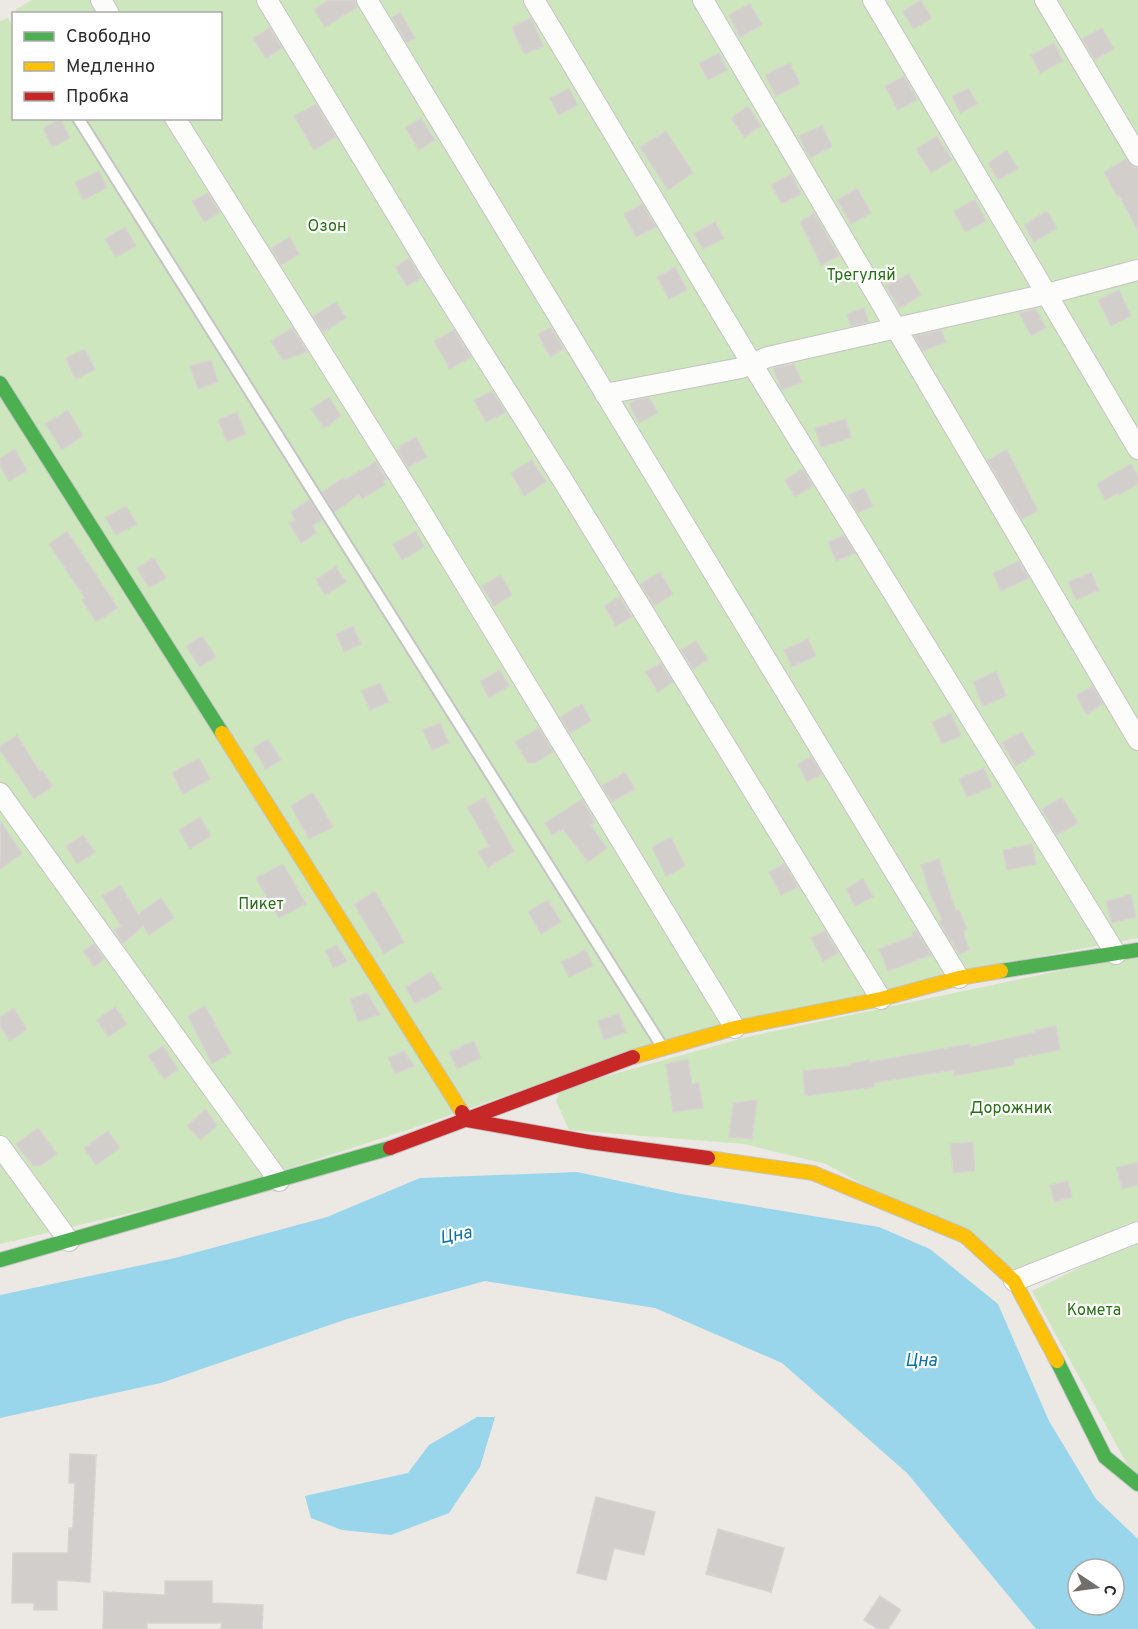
<svg xmlns="http://www.w3.org/2000/svg" width="1138" height="1629" font-family="Overpass,sans-serif">
<style>
.green{fill:#cee6be}
.water{fill:#99d6ec;fill-rule:evenodd}
.building{fill:#d1cecb;stroke:#d7d4d0;stroke-width:1.5}
.lines{fill:none;stroke-linecap:round;stroke-linejoin:round}
.lane-casing{stroke:#c5c4c5;stroke-width:14}
.street-casing{stroke:#c5c4c5;stroke-width:22}
.fast-casing{stroke:#c5c4c5;stroke-width:16}
.slow-casing{stroke:#c5c4c5;stroke-width:16}
.jam-casing{stroke:#c5c4c5;stroke-width:16}
.lane{stroke:#fcfcfb;stroke-width:10}
.street{stroke:#fcfcfb;stroke-width:20}
.fast{stroke:#4caf50;stroke-width:14}
.slow{stroke:#ffc107;stroke-width:14}
.jam{stroke:#c62828;stroke-width:14}
.labels{text-anchor:middle;dominant-baseline:central;stroke-width:4.5;stroke-linejoin:round;paint-order:stroke}
.park-label{font-size:16px;fill:#2c6e1b;stroke:#fff}
.water-label{font-size:18px;font-style:italic;fill:#0d6fa3;stroke:#fff}
</style>
<rect width="100%" height="100%" fill="#ece8e4"/>
<g class="green">
<path d="M32,0H364L949,976L662,1040L83,119L220,118V14H17L15,10Z"/>
<path d="M370,0H1138V938L962,971Z"/>
<path d="M8,18L13,26L14,118L72,119L654,1043L411,1129L206,1195L0,1244V21Z"/>
<path d="M1138,954V1220L1018,1271L826,1164L744,1144L569,1130L556,1101L560,1089L747,1037Z"/>
<path d="M1138,1239V1484L1032,1291Z"/>
</g>
<g class="water">
<path d="M577,1172L681,1194L879,1227L930,1249L998,1304L1049,1421L1096,1499L1138,1539V1629H1036L907,1473L782,1363L655,1308L485,1281L347,1319L161,1383L0,1418V1295L175,1258L327,1217L420,1178ZM1078,1569H1114V1605H1078Z"/>
<path d="M477,1417H495L480,1467L449,1513L391,1535L342,1530L311,1518L305,1496L408,1473L429,1445Z"/>
</g>
<g class="building">
<path d="M330,0H355L357,7L325,27L314,9Z"/>
<path d="M921,0L932,18L913,29L903,11Z"/>
<path d="M750,4L762,25L740,37L729,15Z"/>
<path d="M400,12L415,38L407,43L392,18Z"/>
<path d="M531,18L543,46L524,54L512,27Z"/>
<path d="M270,28L282,48L266,58L253,38Z"/>
<path d="M1102,28L1114,49L1095,60L1082,39Z"/>
<path d="M1054,43L1063,61L1040,73L1031,55Z"/>
<path d="M719,53L727,70L708,80L699,63Z"/>
<path d="M790,63L800,84L776,96L765,75Z"/>
<path d="M904,76L917,100L898,110L885,86Z"/>
<path d="M569,88L578,105L559,115L550,98Z"/>
<path d="M969,88L977,104L960,113L952,96Z"/>
<path d="M316,104L336,137L314,150L294,116Z"/>
<path d="M748,106L761,126L744,137L731,118Z"/>
<path d="M421,118L435,140L419,150L405,128Z"/>
<path d="M61,119L70,138L52,147L43,128Z"/>
<path d="M822,125L832,147L810,158L799,136Z"/>
<path d="M666,131L693,173L668,190L640,147Z"/>
<path d="M937,136L952,160L931,173L916,149Z"/>
<path d="M1007,151L1018,169L998,180L988,163Z"/>
<path d="M1126,159L1132,166L1138,168V231L1119,195L1117,196L1104,172Z"/>
<path d="M99,171L107,188L83,200L75,182Z"/>
<path d="M791,174L801,194L782,204L771,185Z"/>
<path d="M857,188L871,213L851,224L837,200Z"/>
<path d="M208,193L220,213L204,222L192,201Z"/>
<path d="M975,200L986,221L965,232L954,211Z"/>
<path d="M642,204L656,227L636,237L624,214Z"/>
<path d="M1047,211L1057,228L1034,242L1024,225Z"/>
<path d="M814,213L839,256L821,265L800,222Z"/>
<path d="M715,222L724,238L703,249L694,234Z"/>
<path d="M125,227L136,246L116,257L105,239Z"/>
<path d="M290,237L299,254L281,265L271,248Z"/>
<path d="M409,258L421,278L407,286L395,267Z"/>
<path d="M675,267L687,290L669,299L657,277Z"/>
<path d="M909,274L921,295L899,308L886,286Z"/>
<path d="M1119,290L1131,316L1111,326L1098,300Z"/>
<path d="M336,302L346,318L323,332L313,316Z"/>
<path d="M864,308L869,322L851,326L847,314Z"/>
<path d="M1036,309L1046,328L1031,336L1019,313Z"/>
<path d="M292,328L308,352L283,360L271,341Z"/>
<path d="M551,328L564,349L550,357L538,334Z"/>
<path d="M454,330L471,357L450,369L434,341Z"/>
<path d="M941,330L946,342L923,351L915,336Z"/>
<path d="M85,349L95,370L75,379L66,358Z"/>
<path d="M211,360L218,382L198,389L190,366Z"/>
<path d="M794,364L802,382L782,390L773,368Z"/>
<path d="M492,391L506,412L486,422L474,400Z"/>
<path d="M329,397L341,416L324,428L311,409Z"/>
<path d="M649,398L658,413L639,423L629,404L636,400Z"/>
<path d="M68,410L83,436L62,450L45,424Z"/>
<path d="M237,412L246,434L227,442L218,420Z"/>
<path d="M846,419L851,438L821,447L815,428Z"/>
<path d="M416,437L427,457L408,467L397,450L400,448V446Z"/>
<path d="M15,449L27,471L9,481L0,466V458Z"/>
<path d="M1007,450L1038,511L1022,519L987,460Z"/>
<path d="M532,460L546,482L524,496L511,473Z"/>
<path d="M376,462L387,479L383,481L385,485L362,499L359,495L334,512L322,492L343,478L345,480Z"/>
<path d="M1131,464L1138,476V484L1119,495L1118,493L1105,500L1097,484Z"/>
<path d="M803,469L813,486L795,497L785,480Z"/>
<path d="M864,488L873,506L858,513L848,495Z"/>
<path d="M309,500L322,520L312,526L317,533L301,543L289,523L295,520L291,512Z"/>
<path d="M126,506L137,524L116,535L105,518Z"/>
<path d="M67,531L118,608L96,622L82,600L85,598L49,544Z"/>
<path d="M416,531L424,547L402,560L393,544Z"/>
<path d="M844,535L855,553L836,561L828,542Z"/>
<path d="M154,558L166,578L149,588L137,568Z"/>
<path d="M1019,561L1029,578L1001,591L993,573Z"/>
<path d="M336,567L346,582L325,595L316,579Z"/>
<path d="M660,572L673,594L654,606L641,584Z"/>
<path d="M1091,572L1099,590L1076,600L1068,582Z"/>
<path d="M501,575L512,595L494,606L482,586Z"/>
<path d="M620,597L632,617L616,626L604,606Z"/>
<path d="M353,626L361,644L344,652L336,634Z"/>
<path d="M202,636L216,657L200,667L186,646Z"/>
<path d="M808,639L816,656L792,667L784,650Z"/>
<path d="M696,641L708,660L693,669L681,650Z"/>
<path d="M661,663L673,682L658,692L645,672Z"/>
<path d="M500,670L509,686L489,698L480,681Z"/>
<path d="M996,671L1006,696L983,706L973,682Z"/>
<path d="M380,683L389,702L370,710L361,691Z"/>
<path d="M1093,686L1103,704L1086,714L1076,695Z"/>
<path d="M582,704L591,721L570,733L560,717Z"/>
<path d="M951,713L961,736L942,744L932,722Z"/>
<path d="M440,723L449,743L432,750L423,730Z"/>
<path d="M539,728L553,752L535,763H528L515,742Z"/>
<path d="M1022,732L1035,754L1016,766L1002,743Z"/>
<path d="M17,735L40,772L42,770L53,786L34,799L0,750V746Z"/>
<path d="M268,739L281,760L266,769L253,748Z"/>
<path d="M811,757L822,774L807,782L798,764Z"/>
<path d="M199,758L210,779L183,794L172,773Z"/>
<path d="M984,768L992,787L967,797L959,779Z"/>
<path d="M625,772L635,789L612,802L602,786Z"/>
<path d="M313,792L333,827L309,839L291,806Z"/>
<path d="M485,797L514,851L488,868L478,852L489,846L467,807Z"/>
<path d="M1062,797L1078,823L1057,835L1042,809Z"/>
<path d="M582,799L595,823L591,826L607,848L588,862L563,829L552,835L545,823Z"/>
<path d="M200,817L211,836L190,849L179,830Z"/>
<path d="M0,821L22,853L0,869Z"/>
<path d="M83,835L95,852L77,864L66,846Z"/>
<path d="M671,837L685,866L666,876L652,847Z"/>
<path d="M1032,844L1036,864L1007,870L1003,850Z"/>
<path d="M939,859L956,911L959,910L967,929L963,931L969,950L959,954L939,921L942,920L929,891L921,865Z"/>
<path d="M283,864L306,904L279,918L256,878Z"/>
<path d="M784,864L798,887L781,895L769,872Z"/>
<path d="M863,879L873,897L855,906L846,889Z"/>
<path d="M120,885L138,914L161,898L174,918L149,935L143,926L123,943L114,930L121,926L102,896Z"/>
<path d="M375,891L404,942L384,954L354,904Z"/>
<path d="M1131,895L1136,917L1112,923L1106,901Z"/>
<path d="M548,900L561,922L541,934L528,912Z"/>
<path d="M825,931L838,953L823,961L811,938Z"/>
<path d="M917,931L931,955L888,971L879,949L913,936L912,933Z"/>
<path d="M94,944L104,959L94,967L83,951Z"/>
<path d="M337,945L347,961L334,968L325,951Z"/>
<path d="M586,950L593,966L569,977L561,962Z"/>
<path d="M431,972L442,989L415,1004L405,987Z"/>
<path d="M367,993L380,1014L358,1022L350,999Z"/>
<path d="M205,1006L231,1053L212,1064L188,1016Z"/>
<path d="M115,1007L127,1024L108,1037L97,1020Z"/>
<path d="M14,1008L27,1029L10,1041L0,1026V1017Z"/>
<path d="M619,1013L626,1032L604,1040L598,1021Z"/>
<path d="M1056,1026L1060,1050L1014,1059L1015,1065L954,1076L953,1070L874,1083V1087L805,1096L803,1071L850,1066L849,1064L870,1060V1062L969,1044L970,1047L1036,1032L1035,1030Z"/>
<path d="M474,1041L481,1058L457,1069L449,1052Z"/>
<path d="M163,1046L178,1069L164,1079L148,1056Z"/>
<path d="M404,1051L414,1066L395,1074L388,1058Z"/>
<path d="M688,1059L692,1084L699,1083L703,1108L673,1112L666,1064Z"/>
<path d="M757,1100L752,1139L729,1137L733,1103Z"/>
<path d="M205,1109L217,1125L201,1140L187,1126Z"/>
<path d="M38,1128L57,1154L40,1166H33L16,1144Z"/>
<path d="M108,1131L120,1148L96,1165L84,1148Z"/>
<path d="M973,1142L975,1171L953,1173L950,1144Z"/>
<path d="M1138,1162V1185L1122,1189L1116,1168Z"/>
<path d="M1068,1181L1072,1197L1054,1202L1050,1185Z"/>
<path d="M70,1454L96,1455L90,1582L57,1580V1610H34V1603H12L13,1553H68L69,1528H73L75,1483H69Z"/>
<path d="M596,1497L655,1512L644,1555L614,1548L606,1580L577,1573Z"/>
<path d="M718,1529L784,1548L771,1592L706,1574Z"/>
<path d="M165,1581H212V1603L263,1605L262,1629H221L222,1623H147V1629H103L104,1592L165,1595Z"/>
<path d="M880,1596L901,1610L888,1629H878L864,1620Z"/>
</g>
<g class="lines">
<defs>
<path id="lane" d="M78,118L663,1048"/>
<g id="street">
<path d="M101,0L109,14"/>
<path d="M267,0L431,271L562,479L881,999"/>
<path d="M367,0L959,978"/>
<path d="M534,0L752,364L1116,954"/>
<path d="M703,0L1138,740"/>
<path d="M873,0L1138,449"/>
<path d="M1045,0L1138,156"/>
<path d="M175,118L410,493L735,1028"/>
<path d="M605,394L741,368L768,357L1047,294L1138,270"/>
<path d="M0,793L279,1181"/>
<path d="M0,1146L69,1241"/>
<path d="M1014,1281L1138,1232"/>
</g>
<g id="fast">
<path d="M0,383L222,733"/>
<path d="M1001,971L1138,950"/>
<path d="M0,1260L390,1148"/>
<path d="M1057,1361L1105,1457L1138,1484"/>
</g>
<g id="slow">
<path d="M222,733L462,1112"/>
<path d="M633,1057L735,1028L881,999L959,978L1001,971"/>
<path d="M708,1158L813,1173L965,1236L1014,1281L1057,1361"/>
</g>
<g id="jam">
<path d="M462,1112L467,1120L589,1142L708,1158"/>
<path d="M390,1148L633,1057"/>
</g>
</defs>
<use href="#lane" class="lane-casing"/>
<use href="#street" class="street-casing"/>
<use href="#fast" class="fast-casing"/>
<use href="#slow" class="slow-casing"/>
<use href="#jam" class="jam-casing"/>
<use href="#lane" class="lane"/>
<use href="#street" class="street"/>
<use href="#fast" class="fast"/>
<use href="#slow" class="slow"/>
<use href="#jam" class="jam"/>
</g>
<g class="labels">
<g class="park-label">
<text x="327" y="227">Озон</text>
<text x="861" y="276">Трегуляй</text>
<text x="261" y="905">Пикет</text>
<text x="1011" y="1109">Дорожник</text>
<text x="1094" y="1311">Комета</text>
</g>
<g class="water-label">
<text transform="translate(456 1236) rotate(-11)">Цна</text>
<text x="921" y="1361">Цна</text>
</g>
</g>
<rect x="12" y="12" width="210" height="108" fill="#ffffff" stroke="#ababab" stroke-width="1.5"/>
<rect x="24" y="32" width="30" height="9" fill="#4caf50" stroke="#ababab" stroke-width="1.5"/>
<text x="66" y="42" font-size="18" fill="#2e2e2e">Свободно</text>
<rect x="24" y="62" width="30" height="9" fill="#ffc107" stroke="#ababab" stroke-width="1.5"/>
<text x="66" y="72" font-size="18" fill="#2e2e2e">Медленно</text>
<rect x="24" y="92" width="30" height="9" fill="#c62828" stroke="#ababab" stroke-width="1.5"/>
<text x="66" y="102" font-size="18" fill="#2e2e2e">Пробка</text>
<g transform="translate(1096 1587) rotate(103)"><circle r="28" fill="#ffffff" stroke="#ababab" stroke-width="1.5"/>
<path d="M0-4.5L10 22L0 15L-10 22Z" fill="#706f6e"/>
<text y="-9" font-size="16" font-weight="bold" text-anchor="middle" fill="#2e2e2e">С</text>
</g>
</svg>
